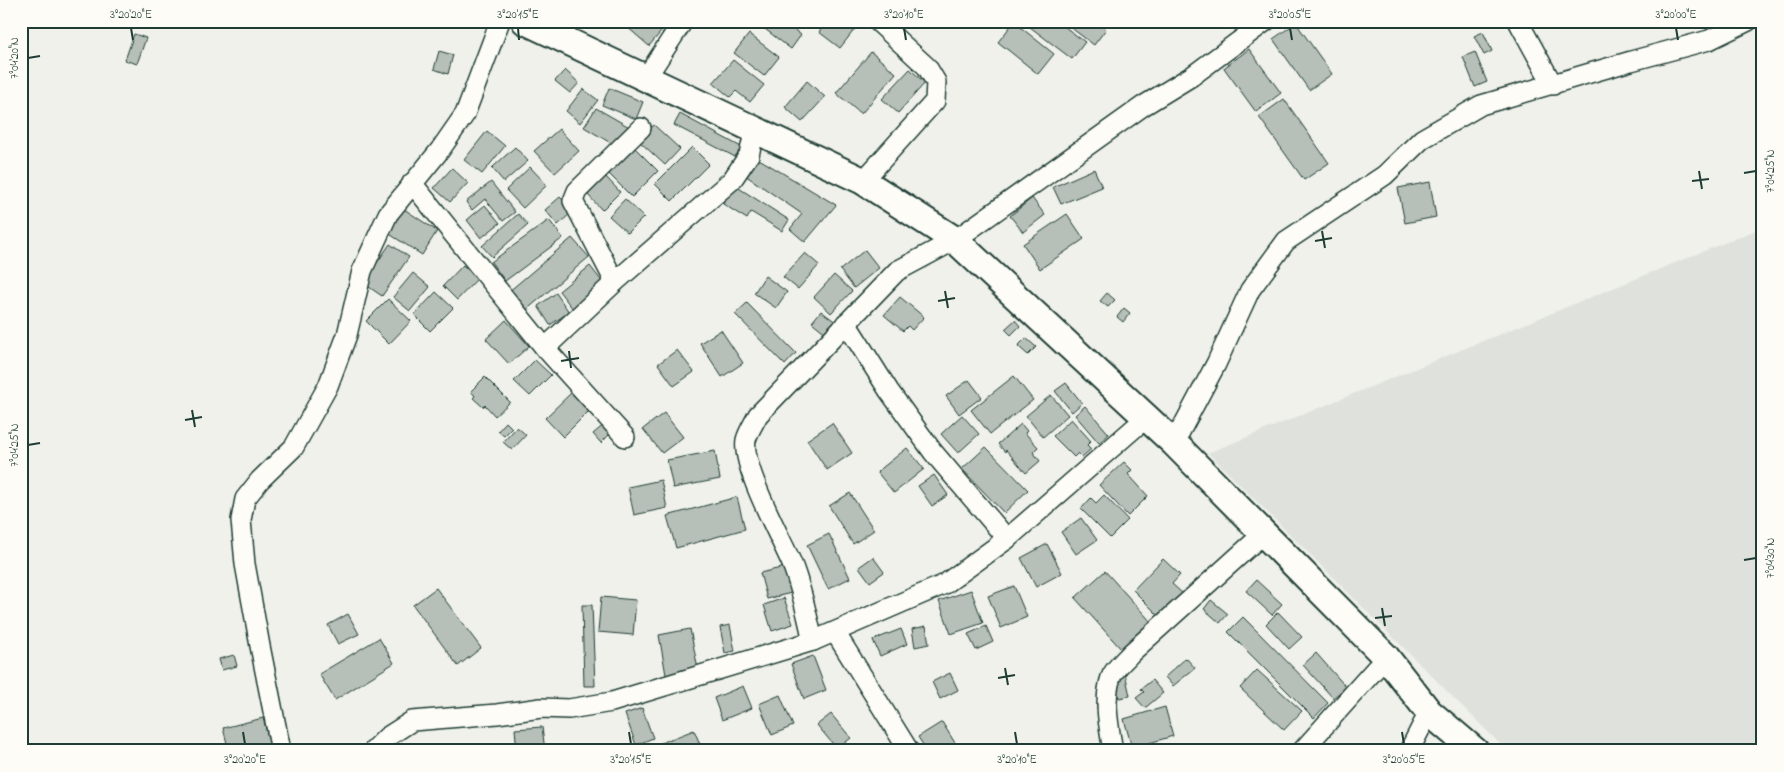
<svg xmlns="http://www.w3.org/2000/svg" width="1784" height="772" font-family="'Indie Flower',sans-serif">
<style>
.built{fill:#dfe2dc}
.building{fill:#b6bfb8;stroke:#1f3d34}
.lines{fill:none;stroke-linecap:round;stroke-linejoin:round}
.street-casing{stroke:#1f3d34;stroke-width:22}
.secondary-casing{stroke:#1f3d34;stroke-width:30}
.street{stroke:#fdfcf7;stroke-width:19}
.secondary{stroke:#fdfcf7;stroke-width:26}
.ticks{fill:none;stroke:#1f3d34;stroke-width:2}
.neatline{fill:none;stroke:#1f3d34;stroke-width:2}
.ticks-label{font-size:12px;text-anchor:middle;fill:#1f3d34}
</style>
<rect width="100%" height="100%" fill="#f0f1eb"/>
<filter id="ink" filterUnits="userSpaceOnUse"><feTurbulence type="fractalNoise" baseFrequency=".02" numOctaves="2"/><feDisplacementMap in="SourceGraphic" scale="10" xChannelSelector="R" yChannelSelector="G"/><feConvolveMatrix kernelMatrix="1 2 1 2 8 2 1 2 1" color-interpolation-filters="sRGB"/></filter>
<g filter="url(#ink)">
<path class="built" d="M1763,227V751H1507L1208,453Z"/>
<g class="building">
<path d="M630,21H670L649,46L626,26Z"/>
<path d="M765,21H783L801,35L791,49L761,26Z"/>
<path d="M827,21H845L855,29L840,48L819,32Z"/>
<path d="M1035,21H1057L1085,42L1072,59L1030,27Z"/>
<path d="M1062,21H1096L1106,29L1094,45Z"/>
<path d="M1014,22L1054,54L1038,74L998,42Z"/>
<path d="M1296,23L1332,74L1309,90L1273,39Z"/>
<path d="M1483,32L1492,51L1484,55L1474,36Z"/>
<path d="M134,34L146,38L137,64L125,60Z"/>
<path d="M749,34L779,57L764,76L734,53Z"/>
<path d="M1249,49L1281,93L1256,112L1224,68Z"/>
<path d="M439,51L453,55L448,74L434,69Z"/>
<path d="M871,52L896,73L861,114L836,93Z"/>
<path d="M1475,52L1487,82L1475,87L1463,57Z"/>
<path d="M733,60L764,85L750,102L736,91L730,97L713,83Z"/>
<path d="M910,69L925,83L898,113L882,99Z"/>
<path d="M565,70L579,83L570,93L555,81Z"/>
<path d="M807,81L825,97L802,122L785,107Z"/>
<path d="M609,88L643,102L636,119L602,105Z"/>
<path d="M583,89L598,100L580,123L566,111Z"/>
<path d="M1284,99L1329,163L1304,180L1259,117Z"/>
<path d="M596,108L631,128L619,148L584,127Z"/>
<path d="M680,114L745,149L739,159L674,125Z"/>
<path d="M654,125L680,149L665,165L639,141Z"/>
<path d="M559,129L579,151L555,173L534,151Z"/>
<path d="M487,131L505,146L482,174L464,160Z"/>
<path d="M633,146L658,171L632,197L607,172Z"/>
<path d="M515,147L528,161L504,182L492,168Z"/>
<path d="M692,147L709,164L672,201L655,184Z"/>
<path d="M754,156L836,205L805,242L790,229L802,214L742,173Z"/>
<path d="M530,167L547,185L523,208L506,190Z"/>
<path d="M452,168L468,183L450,202L434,188Z"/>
<path d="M1094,169L1102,187L1061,204L1053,187Z"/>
<path d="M606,177L620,192L602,210L588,195Z"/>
<path d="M491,182L515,212L503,221L485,199L472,210L466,202Z"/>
<path d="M1430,182L1436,217L1405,223L1398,188Z"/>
<path d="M734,185L789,220L782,231L751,212L747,219L723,204Z"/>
<path d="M560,197L573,211L558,225L545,210Z"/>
<path d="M1032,198L1045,215L1023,232L1010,216Z"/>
<path d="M625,199L644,217L628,233L609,216Z"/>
<path d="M485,205L500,223L481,238L467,220Z"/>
<path d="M404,209L437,231L422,255L388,233Z"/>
<path d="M518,214L528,225L492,257L482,246Z"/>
<path d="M1067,214L1084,239L1040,269L1023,244Z"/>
<path d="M549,220L563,238L505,281L491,262Z"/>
<path d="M572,238L589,257L524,312L507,293Z"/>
<path d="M390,244L409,257L382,296L363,283Z"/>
<path d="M865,250L879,268L854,288L840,270Z"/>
<path d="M805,253L819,265L798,289L783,277Z"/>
<path d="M463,265L477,279L457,300L443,286Z"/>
<path d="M590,266L604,284L573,309L559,291Z"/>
<path d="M413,273L430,287L410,311L393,297Z"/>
<path d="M834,275L852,291L831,313L814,297Z"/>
<path d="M765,276L787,292L776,308L754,293Z"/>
<path d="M436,292L453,308L430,331L414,315Z"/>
<path d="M556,293L569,312L550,325L538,306Z"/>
<path d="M1107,293L1115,300L1108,307L1100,301Z"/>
<path d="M900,297L924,317L912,330L908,326L903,331L884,315Z"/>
<path d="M388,299L411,321L389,344L366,321Z"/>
<path d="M747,303L796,353L785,365L735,314Z"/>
<path d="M1124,308L1130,313L1123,322L1117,317Z"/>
<path d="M821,311L837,323L828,335L812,322Z"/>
<path d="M506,320L529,346L509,364L486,339Z"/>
<path d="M1015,320L1020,326L1011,335L1005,329Z"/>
<path d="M721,330L743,363L722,377L700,343Z"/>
<path d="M1026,338L1036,347L1028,355L1018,346Z"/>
<path d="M677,350L694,372L674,386L658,364Z"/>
<path d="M535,360L551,375L530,396L514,381Z"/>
<path d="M1014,376L1033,400L990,434L971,410Z"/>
<path d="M485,377L510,402L495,416L485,405L483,407L473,398L475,396L471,391Z"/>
<path d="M969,380L982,397L959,414L946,396Z"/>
<path d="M1066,383L1082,403L1072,412L1055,391Z"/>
<path d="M571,393L589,411L563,437L545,418Z"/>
<path d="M1051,395L1068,415L1043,437L1026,416Z"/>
<path d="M1085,406L1109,434L1099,443L1075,415Z"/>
<path d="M664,413L683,437L662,453L643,429Z"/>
<path d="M962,415L979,434L958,453L941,434Z"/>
<path d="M1071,419L1091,441L1087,445L1091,449L1082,457L1078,453L1074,457L1053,436Z"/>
<path d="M506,422L512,428L504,436L498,431Z"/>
<path d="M606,423L613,431L601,443L593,434Z"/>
<path d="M832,423L852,453L827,470L807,440Z"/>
<path d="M1021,424L1027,431L1025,433L1038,447L1033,452L1040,461L1026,473L1006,450L1005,452L998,444Z"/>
<path d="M517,427L526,435L512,450L503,442Z"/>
<path d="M986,447L1028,490L1004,513L962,469Z"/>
<path d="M907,448L924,469L894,493L877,472Z"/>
<path d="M715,451L720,479L673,488L667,460Z"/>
<path d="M1124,462L1132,470L1128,474L1148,496L1128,516L1099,485Z"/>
<path d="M934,475L948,495L932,506L918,486Z"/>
<path d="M661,480L667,508L634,515L628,487Z"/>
<path d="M850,493L874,530L853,544L829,506Z"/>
<path d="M1104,495L1128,520L1110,538L1081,509L1091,498L1096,503Z"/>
<path d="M737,497L745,529L676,548L667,516Z"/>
<path d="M1081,518L1097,540L1076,554L1061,532Z"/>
<path d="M829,534L850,578L828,589L807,545Z"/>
<path d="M1047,544L1062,573L1036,587L1021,558Z"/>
<path d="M873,557L884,572L870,582L859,567Z"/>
<path d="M1163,559L1180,575L1172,584L1182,593L1159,616L1133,590Z"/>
<path d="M789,566L795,592L767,599L760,573Z"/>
<path d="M1105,571L1152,623L1122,650L1075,598Z"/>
<path d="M1256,580L1282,604L1272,615L1246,591Z"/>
<path d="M1014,586L1027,617L1001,628L988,596Z"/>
<path d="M436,588L481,648L458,666L413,605Z"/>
<path d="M971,590L983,623L951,634L939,601Z"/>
<path d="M601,597L636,600L633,635L598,632Z"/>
<path d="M784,598L793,624L772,631L764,605Z"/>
<path d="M1211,600L1228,614L1220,623L1204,609Z"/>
<path d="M582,605H592L595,686H584Z"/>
<path d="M1278,612L1302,637L1289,649L1266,624Z"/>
<path d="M348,614L359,634L338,644L328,625Z"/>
<path d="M1243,617L1328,703L1314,718L1228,632Z"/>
<path d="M730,625L735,651L725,653L720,627Z"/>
<path d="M926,626L929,644L915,647L912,629Z"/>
<path d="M986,626L993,642L976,650L968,634Z"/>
<path d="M690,629L698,669L666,675L659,635Z"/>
<path d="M901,629L907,644L880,656L873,640Z"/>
<path d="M379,638L394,663L335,700L319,674Z"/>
<path d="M1316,653L1346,687L1333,698L1303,665Z"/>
<path d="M234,655L237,666L222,670L219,659Z"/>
<path d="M813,656L826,690L804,699L791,664Z"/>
<path d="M1186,658L1195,668L1173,686L1165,677Z"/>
<path d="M1257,670L1302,711L1284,730L1240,688Z"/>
<path d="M950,673L958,690L940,699L932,682Z"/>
<path d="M1125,673L1130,696L1119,698L1114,676Z"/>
<path d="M1152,680L1163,693L1145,708L1136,698L1144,692L1141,689Z"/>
<path d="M743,686L752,708L722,720L714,698Z"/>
<path d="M780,695L793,726L772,735L759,704Z"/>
<path d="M1165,707L1173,736L1132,748L1124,719Z"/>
<path d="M642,708L653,738L636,745L625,714Z"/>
<path d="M831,714L851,738L837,749L817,725Z"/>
<path d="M263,718L271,747L257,751H229L223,728Z"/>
<path d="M942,722L960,751H927L918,737Z"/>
<path d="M542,727L545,751H517L515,729Z"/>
<path d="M694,730L702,749L696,751H649L648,748Z"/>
</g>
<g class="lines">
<defs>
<g id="street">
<path d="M1518,21L1553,85"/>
<path d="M646,78L683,21"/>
<path d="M863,181L935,101L936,82L927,67L877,21"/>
<path d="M412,183L545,348L625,437"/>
<path d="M615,282L573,201L577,191L641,128"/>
<path d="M846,323L889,391L933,452L1007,539"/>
<path d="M545,348L615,282L732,180L749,155L755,129"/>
<path d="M1174,443L1216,364L1250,290L1286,241L1385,175L1422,139L1481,105L1631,61L1709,40L1748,21"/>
<path d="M835,632L909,751"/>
<path d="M813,641C807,616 802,589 792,564C781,538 741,466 746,440C748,432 754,423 758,415L897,271L955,240L1143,106L1192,76L1266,21"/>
<path d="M281,751L260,646L245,564L241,520L245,499L260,480L294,447L328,386L347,335L362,271L388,214L440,150L465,114L500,21"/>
<path d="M373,751L387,737L412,721L497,714L541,708L569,709L612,702L813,641L945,584L1007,539L1147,417"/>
<path d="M1113,751C1109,727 1103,700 1111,677C1114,669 1125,660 1131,653L1263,534"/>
<path d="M1302,751L1386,657"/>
<path d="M1409,751L1429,712"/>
</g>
<path id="secondary" d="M525,21L863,181L955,240L1174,443L1386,657L1429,712L1475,751"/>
</defs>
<use href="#street" class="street-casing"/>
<use href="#secondary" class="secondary-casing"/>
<use href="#street" class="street"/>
<use href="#secondary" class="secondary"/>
</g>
</g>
<path class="ticks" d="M131,28L133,40M518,28L519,40M904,28L906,40M1290,28L1292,40M1676,28L1678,40M28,58L40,56M1699,171L1702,189M1744,173L1756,171M1692,181L1709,179M1322,231L1325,248M1315,241L1332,238M945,291L948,308M938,301L955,298M569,351L571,368M561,361L579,358M192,410L195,427M185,420L202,417M28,445L40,443M1744,560L1756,558M1382,608L1385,626M1375,618L1392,616M1005,668L1008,685M998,678L1015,675M243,732L245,744M629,732L631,744M1015,732L1017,744M1402,732L1404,744"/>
<rect width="1784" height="772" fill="none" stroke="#fdfcf7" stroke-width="55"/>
<rect x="28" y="28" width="1728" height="716" class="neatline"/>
<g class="ticks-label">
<text x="131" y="18">3°20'20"E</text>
<text x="518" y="18">3°20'15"E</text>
<text x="904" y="18">3°20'10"E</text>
<text x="1290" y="18">3°20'05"E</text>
<text x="1676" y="18">3°20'00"E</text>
<text transform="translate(14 58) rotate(-90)" y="4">7°04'20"N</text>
<text transform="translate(1770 171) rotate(-90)" y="4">7°04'25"N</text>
<text transform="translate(14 445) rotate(-90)" y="4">7°04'25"N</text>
<text transform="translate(1770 558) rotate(-90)" y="4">7°04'30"N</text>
<text x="245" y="763">3°20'20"E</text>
<text x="631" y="763">3°20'15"E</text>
<text x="1017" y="763">3°20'10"E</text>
<text x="1404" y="763">3°20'05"E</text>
</g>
</svg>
